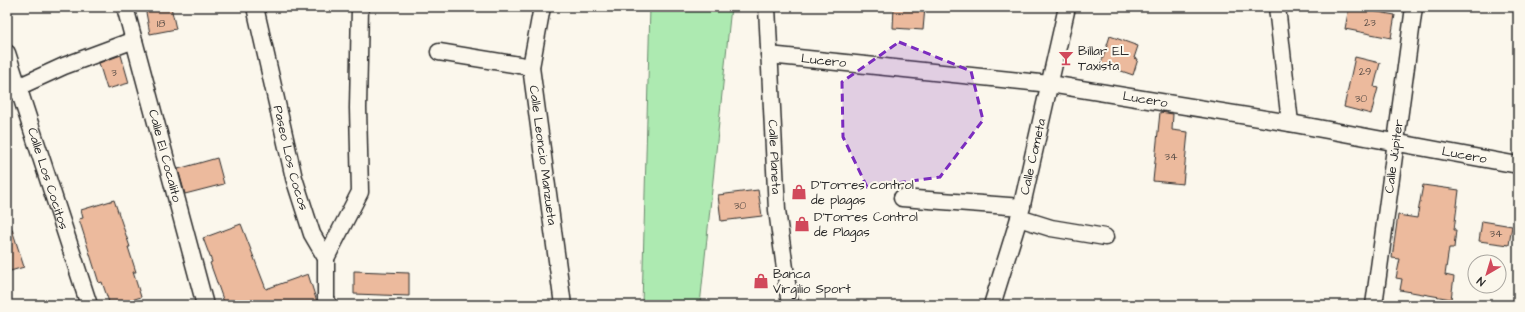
<svg xmlns="http://www.w3.org/2000/svg" width="1525" height="312" font-family="'Architects Daughter',sans-serif">
<style>
.green{fill:#adeab1;stroke:#6c8a6e}
.building{fill:#ecba9d;stroke:#2b2b2b}
.lines{fill:none;stroke-linecap:round;stroke-linejoin:round}
.street-casing{stroke:#2b2b2b;stroke-width:19}
.street{stroke:#fbf7ec;stroke-width:16}
.marked{fill:#7b2cbf;fill-opacity:0.2;stroke:#7b2cbf;stroke-width:3;stroke-dasharray:8 5;stroke-linejoin:round}
.labels{text-anchor:middle;dominant-baseline:central;stroke-width:4;stroke-linejoin:round;paint-order:stroke}
.number-label{font-size:11px;fill:#5b4f48}
.poi-label{font-size:13px;fill:#2b2b2b;stroke:#fbf7ec;text-anchor:start}
.street-label{font-size:13px;fill:#2b2b2b;stroke:#fbf7ec}
</style>
<rect width="100%" height="100%" fill="#fbf7ec"/>
<filter id="ink" filterUnits="userSpaceOnUse"><feTurbulence type="fractalNoise" baseFrequency=".025" numOctaves="2"/><feDisplacementMap in="SourceGraphic" scale="8" xChannelSelector="R" yChannelSelector="G"/><feConvolveMatrix kernelMatrix="1 2 1 2 8 2 1 2 1" color-interpolation-filters="sRGB"/></filter>
<g filter="url(#ink)">
<path class="green" d="M650,7H731L700,305H642Z"/>
<g class="building">
<path d="M145,7H171L176,29L150,34Z"/>
<path d="M894,7H925L923,30L893,28Z"/>
<path d="M1349,7L1395,15L1391,38L1345,29Z"/>
<path d="M1110,36L1138,46L1134,58L1138,59L1133,75L1101,64Z"/>
<path d="M121,55L129,83L107,89L99,63Z"/>
<path d="M1355,57L1380,63L1374,87L1378,88L1371,114L1344,107Z"/>
<path d="M1160,112L1173,114L1172,130L1188,132L1183,184L1153,181Z"/>
<path d="M217,158L224,184L185,194L178,169Z"/>
<path d="M1423,185L1459,190L1454,230H1456L1454,248H1449L1445,275L1454,277L1451,299L1400,290L1402,279L1396,278L1400,259L1392,258L1398,215L1417,218Z"/>
<path d="M758,190L762,216L721,221L718,195Z"/>
<path d="M114,200L130,247H128L136,272H133L141,297L116,305H110L102,282L99,283L79,219L83,218L81,210Z"/>
<path d="M1482,221L1512,226L1509,245L1479,241Z"/>
<path d="M10,223L24,267L7,272V224Z"/>
<path d="M241,224L266,289L308,274L318,305H225L210,263L212,262L203,238Z"/>
<path d="M354,271L409,273V296L354,294Z"/>
</g>
<g class="lines">
<defs>
<g id="street">
<path id="s1" d="M125,7L205,305"/>
<path id="s2" d="M255,7L294,178L312,234L326,258V299L329,305"/>
<path id="s3" d="M542,7L531,67L563,305"/>
<path id="s4" d="M767,7L777,210L790,305"/>
<path d="M1277,7L1290,123"/>
<path d="M439,52L531,67"/>
<path id="s5" d="M7,53L89,305"/>
<path id="s6" d="M769,55L1050,84L1290,123L1518,165"/>
<path d="M7,92L64,66L134,40"/>
<path d="M902,198L1022,207"/>
<path d="M1019,218L1051,228L1105,237"/>
<path d="M326,258L360,192L358,108L360,7"/>
<path id="s7" d="M992,305L1019,218L1067,7"/>
<path id="s8" d="M1374,305L1414,7"/>
</g>
</defs>
<use href="#street" class="street-casing"/>
<use href="#street" class="street"/>
</g>
</g>
<path class="marked" d="M899,42L971,71L983,120L940,177L867,187L843,137L842,82Z"/>
<defs>
<symbol id="bar-bare" viewBox="-9 -9 18 18"><path d="M-6-5H6L.8 .8V4.5H3.5V6h-7V4.5H-.8V.8Z" fill="#d1495b" stroke="#fbf7ec" stroke-width="2.5" paint-order="stroke"/></symbol>
<symbol id="shop-bare" viewBox="-9 -9 18 18"><path d="M-5-2.5h2.3a2.7 3.5 0 0 1 5.4 0H5L5.5 6h-11ZM-1.5-2.5h3a1.5 2.3 0 0 0-3 0Z" fill="#d1495b" stroke="#fbf7ec" stroke-width="2.5" paint-order="stroke"/></symbol>
</defs>
<g fill-rule="evenodd">
<use href="#bar-bare" x="1055" y="47" width="22" height="22"/>
<use href="#shop-bare" x="788" y="181" width="22" height="22"/>
<use href="#shop-bare" x="791" y="213" width="22" height="22"/>
<use href="#shop-bare" x="750" y="270" width="22" height="22"/>
</g>
<g class="labels">
<g class="number-label">
<text x="1370" y="22">23</text>
<text x="161" y="23">18</text>
<text x="1365" y="71">29</text>
<text x="114" y="72">3</text>
<text x="1361" y="98">30</text>
<text x="1171" y="156">34</text>
<text x="740" y="205">30</text>
<text x="1496" y="233">34</text>
</g>
<g class="poi-label">
<text x="1078" y="51">Billar EL<tspan x="1078" dy="15">Taxista</tspan></text>
<text x="811" y="185">D'Torres control<tspan x="811" dy="15">de plagas</tspan></text>
<text x="814" y="217">D'Torres Control<tspan x="814" dy="15">de Plagas</tspan></text>
<text x="773" y="274">Banca<tspan x="773" dy="15">Virgilio Sport</tspan></text>
</g>
<g class="street-label">
<text stroke="none"><textPath href="#s6" startOffset="55">Lucero</textPath></text>
<text stroke="none"><textPath href="#s6" startOffset="379">Lucero</textPath></text>
<text stroke="none"><textPath href="#s6" startOffset="703">Lucero</textPath></text>
<text stroke="none"><textPath href="#s1" startOffset="154">Calle El Cocalito</textPath></text>
<text stroke="none"><textPath href="#s3" startOffset="150">Calle Leoncio Manzueta</textPath></text>
<text stroke="none"><textPath href="#s4" startOffset="150">Calle Planeta</textPath></text>
<text stroke="none"><textPath href="#s8" startOffset="150">Calle Júpiter</textPath></text>
<text stroke="none"><textPath href="#s2" startOffset="155">Paseo Los Cocos</textPath></text>
<text stroke="none"><textPath href="#s7" startOffset="154">Calle Cometa</textPath></text>
<text stroke="none"><textPath href="#s5" startOffset="132">Calle Los Cocitos</textPath></text>
</g>
</g>
<rect width="1525" height="312" fill="none" stroke="#fbf7ec" stroke-width="24"/>
<rect x="12" y="12" width="1501" height="288" fill="none" stroke="#2b2b2b" stroke-width="1.5" filter="url(#ink)"/>
<g transform="translate(1487 274) rotate(218)"><circle r="19" fill="#fbf7ec" stroke="#a8a59f"/>
<path d="M0-3L7 15L0 10L-7 15Z" fill="#d1495b"/>
<text y="-6" font-size="11" font-weight="bold" text-anchor="middle" fill="#2b2b2b">N</text>
</g>
</svg>
